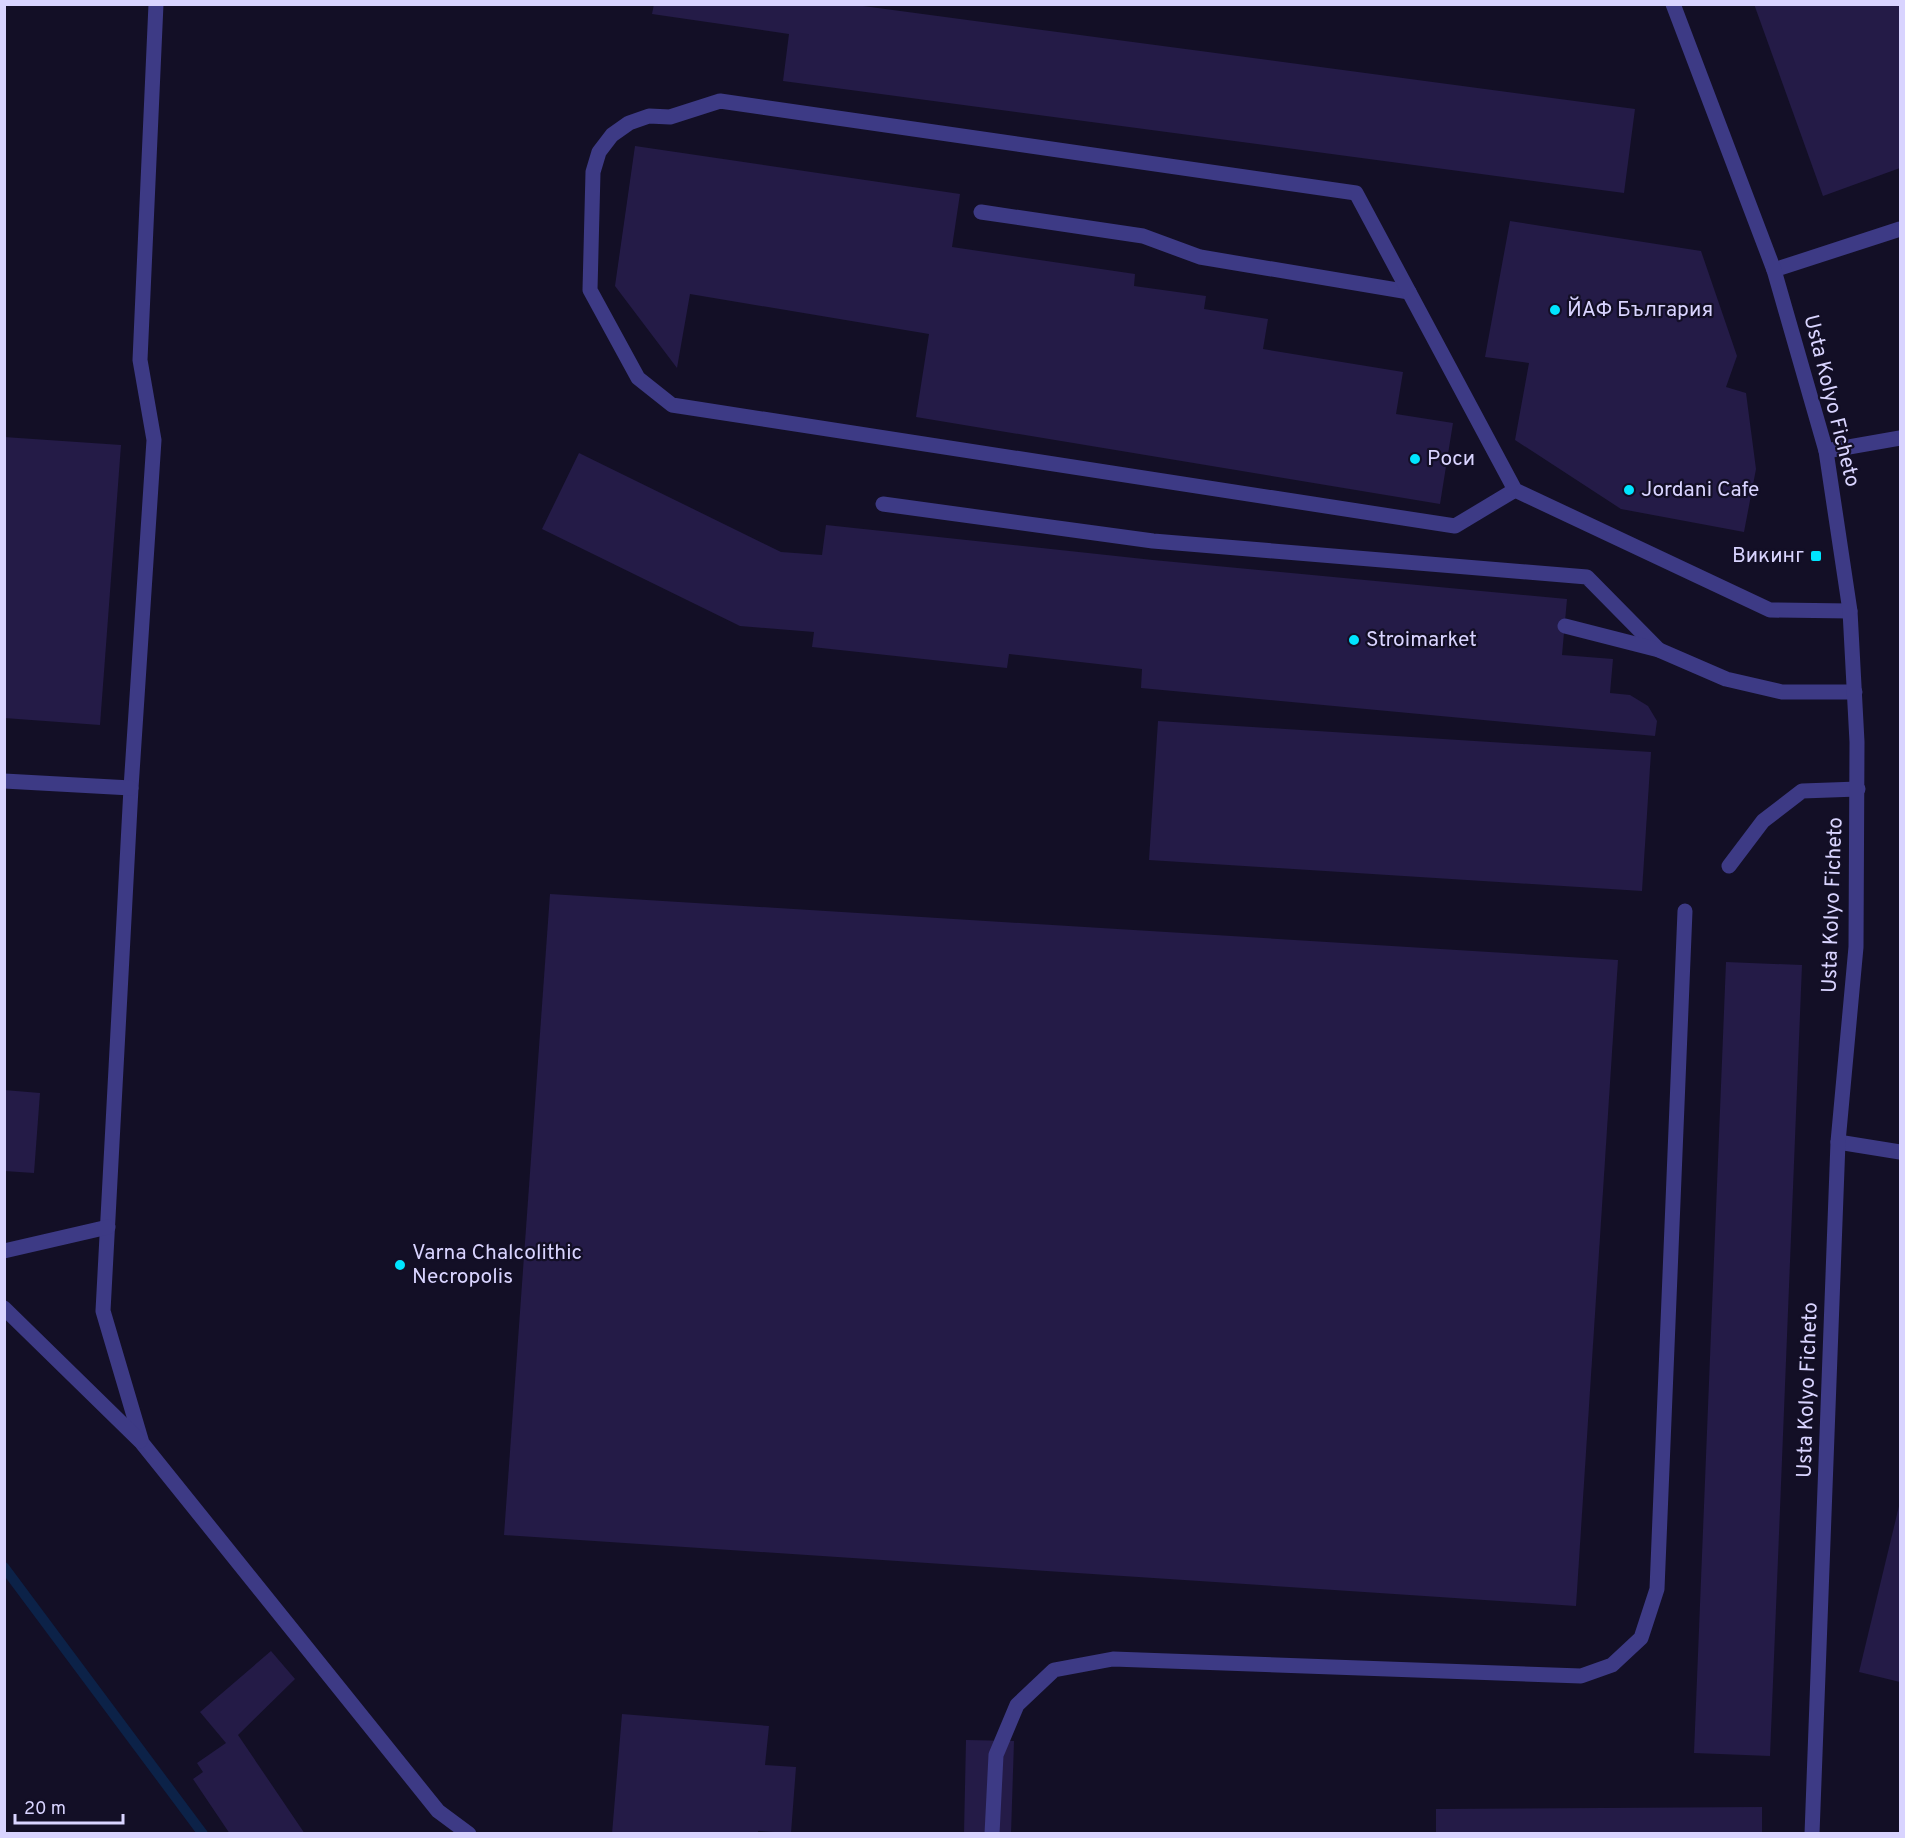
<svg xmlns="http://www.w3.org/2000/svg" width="1905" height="1838" font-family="Overpass,sans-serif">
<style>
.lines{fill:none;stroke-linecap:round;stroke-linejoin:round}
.stream{stroke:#0c2248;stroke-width:10}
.building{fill:#241b47}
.lane{stroke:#3d3a85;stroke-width:15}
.street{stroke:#3d3a85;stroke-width:15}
.poi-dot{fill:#00e5ff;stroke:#130f26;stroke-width:2}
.labels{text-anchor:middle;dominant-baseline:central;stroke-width:4.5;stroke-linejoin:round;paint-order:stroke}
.poi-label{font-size:21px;fill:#d9d4ff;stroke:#130f26;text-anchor:start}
.street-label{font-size:21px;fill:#d9d4ff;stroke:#130f26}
</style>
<rect width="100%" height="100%" fill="#130f26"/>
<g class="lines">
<path class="stream" d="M4,1567L203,1834"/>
</g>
<g class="building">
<path d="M654,4H848L1635,109L1624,193L783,81L789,34L652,14Z"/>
<path d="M1754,4H1900V168L1823,196Z"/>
<path d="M635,146L960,194L952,247L1135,274L1134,286L1206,296L1204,309L1268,319L1263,349L1403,372L1396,414L1453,423L1440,504L916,417L929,334L690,294L677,368L615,286Z"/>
<path d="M1510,221L1701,251L1737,356L1726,387L1746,393L1756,469L1744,532L1621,509L1515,440L1529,363L1485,357Z"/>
<path d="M4,437L121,445L100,725L4,718Z"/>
<path d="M579,453L781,552L822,555L826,525L1153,560L1567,599L1562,655L1613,659L1610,693L1630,695L1648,706L1657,721L1655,736L1141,688L1142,669L1009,654L1007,668L812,647L814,632L740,626L542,529Z"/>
<path d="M1158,721L1651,752L1642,891L1149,860Z"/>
<path d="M550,894L1618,960L1576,1606L504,1535Z"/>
<path d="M1726,962L1802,965L1770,1756L1694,1753Z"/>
<path d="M4,1090L40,1093L34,1173L4,1171Z"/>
<path d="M1900,1502V1682L1859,1672Z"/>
<path d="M271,1651L295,1679L238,1735L305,1834H230L193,1779L203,1772L197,1763L226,1743L200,1712Z"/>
<path d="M622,1714L769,1726L765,1765L796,1767L791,1833L758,1831V1834H612Z"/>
<path d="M966,1740L1014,1741L1011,1834H964Z"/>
<path d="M1762,1807V1834H1436V1809Z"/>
</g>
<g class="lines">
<g class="lane">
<path d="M156,4L140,360L154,440L131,788L103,1311L142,1443L438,1811L469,1834"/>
<path d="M981,212L1143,236L1200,257L1409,292"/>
<path d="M1774,270L1900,229"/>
<path d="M1826,451L1900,438"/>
<path d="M1515,490L1455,526L672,405L638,378L590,290L593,172L599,152L612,135L629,123L649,116L670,117L720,101L1356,193L1515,490L1770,610L1850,611"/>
<path d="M883,504L1153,541L1587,577L1659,650"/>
<path d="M1565,626L1659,650L1726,679L1782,692H1855"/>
<path d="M4,781L131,788"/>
<path d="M1729,866L1763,821L1802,791L1858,789"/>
<path d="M1838,1142L1900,1152"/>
<path d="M4,1251L108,1227"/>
<path d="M4,1308L140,1441"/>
<path d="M992,1834L996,1755L1017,1705L1054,1670L1113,1659L1581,1676L1612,1665L1641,1638L1657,1589L1685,911"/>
</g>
<path class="street" d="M1673,4L1774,270L1826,451L1850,611L1857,742L1856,947L1838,1142L1812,1834"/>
</g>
<g class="poi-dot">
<circle cx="1555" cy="310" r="6"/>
<circle cx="1415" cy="459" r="6"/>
<circle cx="1629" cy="490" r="6"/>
<rect x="1810" y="550" width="12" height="12" rx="3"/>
<circle cx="1354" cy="640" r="6"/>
<circle cx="400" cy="1265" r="6"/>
</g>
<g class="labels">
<g class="poi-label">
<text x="1567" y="310">ЙАФ България</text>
<text x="1427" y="459">Роси</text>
<text x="1641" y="490">Jordani Cafe</text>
<text x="1804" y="556" text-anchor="end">Викинг</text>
<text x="1366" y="640">Stroimarket</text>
<text x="412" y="1253">Varna Chalcolithic<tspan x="412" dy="24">Necropolis</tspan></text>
</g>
<g class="street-label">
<text transform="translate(1831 401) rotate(76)">Usta Kolyo Ficheto</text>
<text transform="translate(1833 905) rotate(-88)">Usta Kolyo Ficheto</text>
<text transform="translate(1808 1390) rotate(-88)">Usta Kolyo Ficheto</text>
</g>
</g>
<rect width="1905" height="1838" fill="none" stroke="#d9d4ff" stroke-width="12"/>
<path d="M15 1814v9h108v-9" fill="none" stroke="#d9d4ff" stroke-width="3"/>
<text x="24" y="1814" font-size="18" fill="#d9d4ff" stroke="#130f26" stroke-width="4.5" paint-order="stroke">20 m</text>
</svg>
